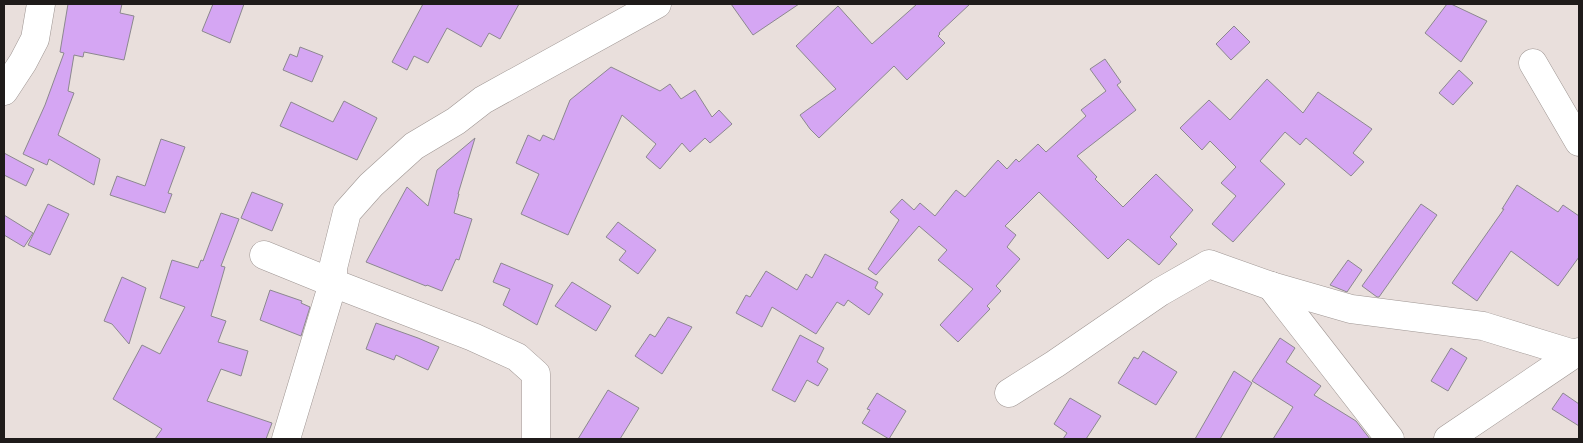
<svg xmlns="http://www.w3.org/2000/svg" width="1583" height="443" font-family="'IBM Plex Serif',serif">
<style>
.building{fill:#d5a6f3;stroke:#8c888f}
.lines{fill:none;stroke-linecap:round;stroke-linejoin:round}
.minor-casing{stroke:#9f9693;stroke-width:29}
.minor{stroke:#fff;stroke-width:28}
</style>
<rect width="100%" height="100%" fill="#e9dfdc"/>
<g class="building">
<path d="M68,4H122L120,13L134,16L124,60L84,52L83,57L74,55L68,91L74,93L58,135L100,159L94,185L49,159L47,165L23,154L45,105L64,53L60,52Z"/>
<path d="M213,4H244L230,43L202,31Z"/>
<path d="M423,4H519L500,39L489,33L481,47L447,28L428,63L414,56L407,70L392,62Z"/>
<path d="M731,4H799L753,35Z"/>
<path d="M917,4H970L939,33L940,34L938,36L945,43L907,80L894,66L819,138L810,129L800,115L836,89L796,46L838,6L872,44Z"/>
<path d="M1447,4H1451L1487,21L1461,62L1425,33Z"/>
<path d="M1234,26L1250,42L1231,60L1216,44Z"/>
<path d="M300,47L323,56L312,82L283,70L290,54L297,57Z"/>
<path d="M1105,59L1121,82L1117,85L1136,110L1077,156L1097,177L1095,179L1123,207L1156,174L1193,210L1170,237L1177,244L1159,265L1128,239L1108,259L1039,192L1005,226L1016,235L1007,247L1020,259L996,286L1001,291L987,306L990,309L958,342L940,325L973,289L938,260L947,250L919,226L876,275L868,269L899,220L890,212L902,199L914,210L920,203L935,216L956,190L965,197L998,160L1007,169L1016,159L1019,162L1038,144L1046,152L1086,116L1081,110L1106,91L1090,69Z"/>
<path d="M611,67L660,91L670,84L681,99L695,90L712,117L719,110L732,124L710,143L705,138L690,152L682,143L660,169L646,157L656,144L622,115L568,235L521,214L539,174L516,163L528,135L540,141L543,135L554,140L570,100Z"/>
<path d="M1459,70L1473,83L1453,105L1439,93Z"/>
<path d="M1267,79L1303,113L1318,92L1372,129L1353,153L1364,162L1351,176L1306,138L1300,145L1285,132L1260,161L1285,184L1233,242L1212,224L1236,196L1221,183L1236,167L1210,141L1202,150L1180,128L1209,100L1230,120Z"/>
<path d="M344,101L377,118L357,160L280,126L291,102L333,122Z"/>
<path d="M475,138L458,194H459L454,213L472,219L459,260L456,259L442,291L427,285L426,286L366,262L407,187L428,206L437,170Z"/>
<path d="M161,139L185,147L168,193L172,194L165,213L110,195L117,176L145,186Z"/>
<path d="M4,153L34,169L26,186L4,175Z"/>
<path d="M1517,185L1558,212L1563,205L1579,216V257L1558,286L1511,251L1477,301L1452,283L1504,209H1502Z"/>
<path d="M252,192L283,204L272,231L241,218Z"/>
<path d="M48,204L69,214L50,255L28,245Z"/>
<path d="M1421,204L1437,215L1379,297H1377L1362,286Z"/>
<path d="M221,213L239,219L221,266L225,267L211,316L226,321L218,342L248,351L241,376L221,369L207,401L272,423L266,439H155L162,429L113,399L142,345L160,354L185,307L160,298L172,260L198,268L201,260L203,261Z"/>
<path d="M4,215L33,233L24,247L4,235Z"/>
<path d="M618,222L656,250L638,274L619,260L626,251L606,237Z"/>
<path d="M825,254L878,282L875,288L883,294L869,315L848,300L844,306L837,302L816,334L772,307L762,327L736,313L746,295L750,297L766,271L797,290L806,274L812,278Z"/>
<path d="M1348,260L1362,270L1347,292L1330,285Z"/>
<path d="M501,263L553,285L537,325L503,305L510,289L493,282Z"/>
<path d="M122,277L146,288L129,344L112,324L104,321Z"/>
<path d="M572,282L611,306L596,331L555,306Z"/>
<path d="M270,290L302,301L301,303L310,307L301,336L260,320Z"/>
<path d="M668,317L692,327L662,374L635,356L650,334L655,337Z"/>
<path d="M376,323L418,338L439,347L428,370L396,355L394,360L366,349Z"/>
<path d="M800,335L824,348L817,362L828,369L818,386L807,380L795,402L772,390Z"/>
<path d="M1280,338L1295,348L1286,362L1321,386L1314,395L1356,421L1370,439H1273L1293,407L1252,381Z"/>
<path d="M1451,348L1467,358L1448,391L1431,381Z"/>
<path d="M1143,351L1177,372L1156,405L1118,383L1134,357L1138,359Z"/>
<path d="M1234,371L1252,383L1220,439H1195Z"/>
<path d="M608,390L639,408L620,439H578Z"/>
<path d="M877,393L906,411L889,439L862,423L870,410L867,409Z"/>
<path d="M1563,393L1579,404V426L1552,409Z"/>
<path d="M1070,398L1101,416L1086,439H1063L1067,433L1054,424Z"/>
</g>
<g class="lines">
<defs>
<g id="minor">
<path d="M1533,63L1579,142"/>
<path d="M4,91L23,62L35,39L41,4"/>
<path d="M264,255L333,283L473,337L517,357L536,374V439"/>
<path d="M1271,286L1390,439"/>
<path d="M1009,393L1055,364L1160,292L1209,264L1271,286L1351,309L1483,326L1574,354L1579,352"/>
<path d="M286,439L333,283V268L347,212L371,185L414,146L456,121L483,100L657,4"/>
<path d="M1448,439L1574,354"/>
</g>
</defs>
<use href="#minor" class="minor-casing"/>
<use href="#minor" class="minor"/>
</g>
<rect width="1583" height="443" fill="none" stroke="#1f1b1a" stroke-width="10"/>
</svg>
